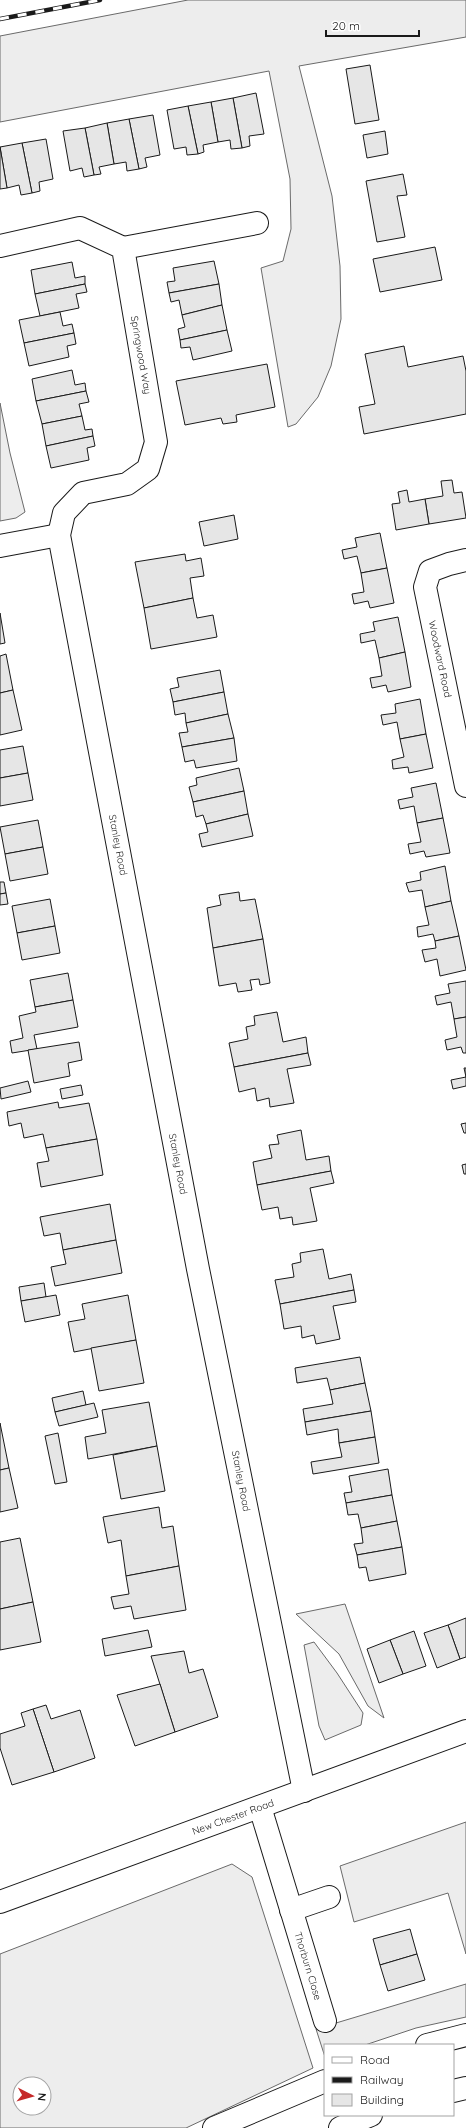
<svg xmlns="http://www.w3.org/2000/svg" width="466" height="2128" font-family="Quicksand,sans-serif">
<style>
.built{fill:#ededed;stroke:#6a6a6a;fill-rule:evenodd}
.building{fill:#e6e6e6;stroke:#1a1a1a}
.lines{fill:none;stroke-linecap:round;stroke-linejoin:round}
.street-casing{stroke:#1a1a1a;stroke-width:24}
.secondary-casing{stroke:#1a1a1a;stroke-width:24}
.highway-casing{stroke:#1a1a1a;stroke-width:24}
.street{stroke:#fff;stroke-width:22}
.secondary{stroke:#fff;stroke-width:22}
.highway{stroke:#fff;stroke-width:22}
.rail-casing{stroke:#1a1a1a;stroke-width:4.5}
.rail{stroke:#fff;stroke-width:3;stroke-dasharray:9;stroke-linecap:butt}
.labels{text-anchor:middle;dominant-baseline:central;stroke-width:3;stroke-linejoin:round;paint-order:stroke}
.street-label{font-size:10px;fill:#1a1a1a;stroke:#fff}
</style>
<rect width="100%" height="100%" fill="#fff"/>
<g class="built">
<path d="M188,0H466V37L299,66L332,196L340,266L341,319L331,366L318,397L296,424L288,427L261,268L283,261L291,229L290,179L269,71L0,122V36Z"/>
<path d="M0,403L10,453L25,512L16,518L0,521Z"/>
<path d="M345,1604L384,1718L368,1706L339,1654L296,1614Z"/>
<path d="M314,1642L337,1673L363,1713L361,1725L325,1740L319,1726L304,1645Z"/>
<path d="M466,1822V1954L448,1893L354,1922L340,1866Z"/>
<path d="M232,1864L252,1877L313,2068L186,2128H0V1954ZM20,2084H44V2108H20Z"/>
<path d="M466,1984V2017L416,2028L365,2045H325V2057L316,2029Z"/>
</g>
<g class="building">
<path d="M370,65L379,120L355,124L346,69Z"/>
<path d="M256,93L264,134L249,136L250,146L242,148L233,98Z"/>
<path d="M233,98L242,148L231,149L230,140L218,142L211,102Z"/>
<path d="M211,102L218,142L203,145L204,152L198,154L188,106Z"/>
<path d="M188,106L198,154L187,155L186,147L174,149L167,110Z"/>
<path d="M153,115L160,155L145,158L147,167L139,169L129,119Z"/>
<path d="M129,119L139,169L127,171L126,162L114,164L107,123Z"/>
<path d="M107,123L114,164L99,167L101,174L94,175L85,128Z"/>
<path d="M85,128L94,175L84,177L82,168L70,171L63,131Z"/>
<path d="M385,131L388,154L367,158L363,135Z"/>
<path d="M46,139L53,179L39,182L40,191L32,193L22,143Z"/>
<path d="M22,143L32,193L21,195L19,185L7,188L0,147Z"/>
<path d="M0,147L7,188L0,189Z"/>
<path d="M403,174L407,195L397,196L405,237L377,242L366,181Z"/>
<path d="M435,247L442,280L380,292L373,259Z"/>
<path d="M214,261L219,284L169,293L167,282L175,281L173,268Z"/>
<path d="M72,262L75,278L85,276V284L35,294L31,270Z"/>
<path d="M85,284L87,292L76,294L79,308L40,316L35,294Z"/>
<path d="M219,284L222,305L182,315L179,300L171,302L169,293Z"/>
<path d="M222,305L227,330L180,340L178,329L185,327L182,315Z"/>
<path d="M60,312L63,326L72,324L74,333L24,343L19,320Z"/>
<path d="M227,330L232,351L193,360L190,347L181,348L180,340Z"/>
<path d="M74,333L76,344L67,346L69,357L29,366L24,343Z"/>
<path d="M404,346L408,367L463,356L466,371V414L364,434L359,407L375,404L365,354Z"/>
<path d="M267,364L275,407L236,415L237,422L223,424L221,418L185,425L176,381Z"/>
<path d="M72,370L75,385L85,383L86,391L36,401L32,379Z"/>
<path d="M86,391L89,402L79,404L82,416L42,424L36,401Z"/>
<path d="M82,416L85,430L92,429L93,436L46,446L42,424Z"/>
<path d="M93,436L95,446L87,448L89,460L51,468L46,446Z"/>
<path d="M452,480L454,493L462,492L466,518L429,524L425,499L443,496L441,481Z"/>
<path d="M407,490L409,502L425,499L429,524L396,530L392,504L400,503L398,492Z"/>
<path d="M234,515L238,539L204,546L199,522Z"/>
<path d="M380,533L387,568L361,573L357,556L344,559L342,550L357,547L355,538Z"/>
<path d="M185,554L186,561L201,558L204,576L190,578L193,598L144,608L135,562Z"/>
<path d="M387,568L394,603L370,608L368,601L354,604L352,594L364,592L361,573Z"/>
<path d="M193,598L197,618L213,615L217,637L151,649L144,608Z"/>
<path d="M0,613L5,643L0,644Z"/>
<path d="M398,617L405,652L379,658L375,640L361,643L360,634L375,631L373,622Z"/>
<path d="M405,652L411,687L388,692L386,685L372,688L370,678L382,676L379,658Z"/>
<path d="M6,654L13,690L0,693V656Z"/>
<path d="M220,670L224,692L173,702L170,689L179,687L177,678Z"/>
<path d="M13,690L22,730L0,735V693Z"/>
<path d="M224,692L228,714L186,723L185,713L175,715L173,702Z"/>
<path d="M420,699L426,734L400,739L397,722L383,725L381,715L396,713L395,704Z"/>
<path d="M228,714L234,738L182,747L179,733L188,732L186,723Z"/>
<path d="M426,734L433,768L409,773L408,767L393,769L392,760L404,757L400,739Z"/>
<path d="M234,738L237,761L196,768L194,760L185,762L182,747Z"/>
<path d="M23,746L28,773L0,778V750Z"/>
<path d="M239,768L244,791L193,802L189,787L197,785L196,778Z"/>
<path d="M28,773L33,800L0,806V778Z"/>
<path d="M436,783L443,818L417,823L414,806L400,809L398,800L413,797L411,788Z"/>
<path d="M244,791L248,814L206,824L203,815L196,817L193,802Z"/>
<path d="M248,814L253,836L202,847L199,834L208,832L206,824Z"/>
<path d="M443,818L450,853L426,857L424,851L410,854L408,844L421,842L417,823Z"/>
<path d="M38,820L43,847L5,854L0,827Z"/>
<path d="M43,847L48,874L10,881L5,854Z"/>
<path d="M445,866L451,901L425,907L422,890L409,892L406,883L421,880L420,872Z"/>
<path d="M0,882H4L6,893L0,894Z"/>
<path d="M239,892L240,901L255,899L263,939L213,948L207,908L221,905L219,895Z"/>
<path d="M6,893L8,904L0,905V894Z"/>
<path d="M50,899L55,926L17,933L12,906Z"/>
<path d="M451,901L459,936L435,941L433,934L418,937L417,927L429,925L425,907Z"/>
<path d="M55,926L60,953L22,960L17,933Z"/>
<path d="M459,936L466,970L440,976L437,959L425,962L422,950L436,948L435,941Z"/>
<path d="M263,939L270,983L260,985L259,979L250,980L252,990L238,992L236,983L219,986L213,948Z"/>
<path d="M68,973L73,1000L35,1007L30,980Z"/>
<path d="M466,981V1017L454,1019L451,1002L437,1005L435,996L450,993L448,984Z"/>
<path d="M73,1000L78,1027L34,1035L37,1049L12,1053L10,1041L23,1038L19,1016L36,1012L35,1007Z"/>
<path d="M277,1012L283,1042L306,1037L308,1053L234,1067L229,1043L248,1039L246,1027L255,1025L254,1016Z"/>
<path d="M466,1017V1053H463L461,1047L447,1050L445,1040L457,1037L454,1019Z"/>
<path d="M79,1042L82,1060L68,1063L70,1076L34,1083L28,1050Z"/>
<path d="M308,1053L311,1065L287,1069L294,1103L270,1107L269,1098L257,1101L255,1088L239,1092L234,1067Z"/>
<path d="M464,1068H466V1086L453,1089L451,1080L466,1077Z"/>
<path d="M28,1081L31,1092L1,1099L0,1088Z"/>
<path d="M81,1085L83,1095L62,1099L60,1089Z"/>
<path d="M58,1102L59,1108L89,1103L97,1139L46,1148L43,1134L24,1138L21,1123L9,1126L7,1112Z"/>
<path d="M466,1123V1133H464L461,1124Z"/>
<path d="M301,1130L306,1160L329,1156L331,1171L257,1185L253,1162L272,1158L269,1145L279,1144L277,1135Z"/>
<path d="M97,1139L103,1175L41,1187L37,1163L49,1161L46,1148Z"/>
<path d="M466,1164V1174H464L462,1165Z"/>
<path d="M331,1171L334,1183L310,1188L317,1221L293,1225L292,1217L280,1219L278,1207L262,1210L257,1185Z"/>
<path d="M110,1204L116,1240L63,1250L60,1233L44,1236L40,1217Z"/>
<path d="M116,1240L122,1273L55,1286L51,1267L66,1264L63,1250Z"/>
<path d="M323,1249L329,1279L351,1274L354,1290L280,1304L275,1280L294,1277L292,1264L301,1262L300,1253Z"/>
<path d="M44,1283L46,1297L21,1301L19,1287Z"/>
<path d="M354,1290L356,1302L333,1306L340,1339L316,1344L314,1335L302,1338L301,1326L284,1329L280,1304Z"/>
<path d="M56,1295L60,1315L25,1322L21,1301Z"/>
<path d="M128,1295L136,1340L74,1352L68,1322L85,1319L82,1304Z"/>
<path d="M136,1340L144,1383L99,1391L91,1348Z"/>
<path d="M360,1357L365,1383L330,1390L327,1378L297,1383L295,1368Z"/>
<path d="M365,1383L371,1411L305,1422L303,1409L333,1404L330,1390Z"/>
<path d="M83,1391L86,1405L55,1412L52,1398Z"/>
<path d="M149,1402L157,1446L88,1459L85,1437L106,1433L102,1410Z"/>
<path d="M94,1403L98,1417L59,1426L55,1412Z"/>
<path d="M371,1411L375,1437L339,1443L338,1429L307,1435L305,1422Z"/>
<path d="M0,1423L9,1468L0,1470Z"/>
<path d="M58,1433L67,1482L55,1484L45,1436Z"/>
<path d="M375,1437L379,1463L313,1474L311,1462L342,1457L339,1443Z"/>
<path d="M157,1446L165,1491L121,1499L113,1455Z"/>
<path d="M9,1468L18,1508L0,1512V1470Z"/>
<path d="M388,1469L392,1495L346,1503L344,1493L352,1492L349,1476Z"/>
<path d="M392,1495L397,1521L361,1528L358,1514L348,1515L346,1503Z"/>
<path d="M159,1507L162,1528L173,1526L179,1566L126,1576L121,1540L108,1543L103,1517Z"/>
<path d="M397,1521L402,1547L357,1555L354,1544L363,1543L361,1528Z"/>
<path d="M20,1538L33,1602L0,1609V1542Z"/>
<path d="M402,1547L406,1574L369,1581L366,1567L359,1568L357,1555Z"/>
<path d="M179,1566L186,1610L134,1619L131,1606L114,1609L111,1597L129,1594L126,1576Z"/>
<path d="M33,1602L41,1642L0,1650V1609Z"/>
<path d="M466,1618V1657L460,1659L448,1625Z"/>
<path d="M448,1625L460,1659L437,1668L424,1633Z"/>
<path d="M148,1630L152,1647L105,1656L102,1639Z"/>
<path d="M414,1631L426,1666L403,1674L390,1640Z"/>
<path d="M390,1640L403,1674L379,1683L367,1649Z"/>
<path d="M184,1651L189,1673L203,1669L218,1717L175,1732L151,1656Z"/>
<path d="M160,1684L175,1732L135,1746L117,1695Z"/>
<path d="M46,1705L51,1719L80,1710L95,1758L54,1772L33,1709Z"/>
<path d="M33,1709L54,1772L12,1785L0,1748V1734L25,1726L21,1713Z"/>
<path d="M410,1929L417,1954L380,1965L373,1939Z"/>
<path d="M417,1954L425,1980L388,1991L380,1965Z"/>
</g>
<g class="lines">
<defs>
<g id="street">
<path d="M0,246L80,228L123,248L156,442L148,469L127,484L83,493L64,513L59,535L198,1269L304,1791"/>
<path d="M123,248L257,223"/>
<path d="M0,546L59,535"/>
<path d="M466,560L449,564L430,571L425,587L466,786"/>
<path d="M260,1807L325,2021"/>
<path d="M291,1910L329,1897"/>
</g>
<path id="secondary" d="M0,1902L466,1731"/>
<g id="highway">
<path d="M427,2045L466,2035"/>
<path d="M453,2091L466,2088"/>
<path d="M214,2128L325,2081"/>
<path d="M340,2128L371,2115"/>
</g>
</defs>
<use href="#street" class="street-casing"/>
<use href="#secondary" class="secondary-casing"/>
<use href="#highway" class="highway-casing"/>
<use href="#street" class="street"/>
<use href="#secondary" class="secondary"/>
<use href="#highway" class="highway"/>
<defs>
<path id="rail" d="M0,19L100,0"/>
</defs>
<use href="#rail" class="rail-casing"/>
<use href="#rail" class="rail"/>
</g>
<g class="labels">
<g class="street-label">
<text transform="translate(141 355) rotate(80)">Springwood Way</text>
<text transform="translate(440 659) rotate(78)">Woodward Road</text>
<text transform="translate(118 845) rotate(79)">Stanley Road</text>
<text transform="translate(178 1164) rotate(79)">Stanley Road</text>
<text transform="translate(241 1481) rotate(79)">Stanley Road</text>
<text transform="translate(233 1817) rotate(-20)">New Chester Road</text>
<text transform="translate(308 1966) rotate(73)">Thorburn Close</text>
</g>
</g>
<rect x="324" y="2044" width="130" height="72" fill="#ffffff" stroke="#a3a3a3"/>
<rect x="332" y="2057" width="20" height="6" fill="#ffffff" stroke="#a3a3a3"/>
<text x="360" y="2064" font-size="12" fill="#1a1a1a">Road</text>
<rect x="332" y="2077" width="20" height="6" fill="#1a1a1a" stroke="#a3a3a3"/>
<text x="360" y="2084" font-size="12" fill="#1a1a1a">Railway</text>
<rect x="332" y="2094" width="20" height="12" fill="#e6e6e6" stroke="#a3a3a3"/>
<text x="360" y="2104" font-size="12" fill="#1a1a1a">Building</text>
<g transform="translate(32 2096) rotate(96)"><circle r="19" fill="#ffffff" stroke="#a3a3a3"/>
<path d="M0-3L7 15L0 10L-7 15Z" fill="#c62828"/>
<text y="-6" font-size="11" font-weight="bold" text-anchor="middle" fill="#1a1a1a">N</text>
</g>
<path d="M326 30v6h93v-6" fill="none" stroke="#1a1a1a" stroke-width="2"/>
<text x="332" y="30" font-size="12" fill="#1a1a1a" stroke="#ffffff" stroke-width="3" paint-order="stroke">20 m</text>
</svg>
